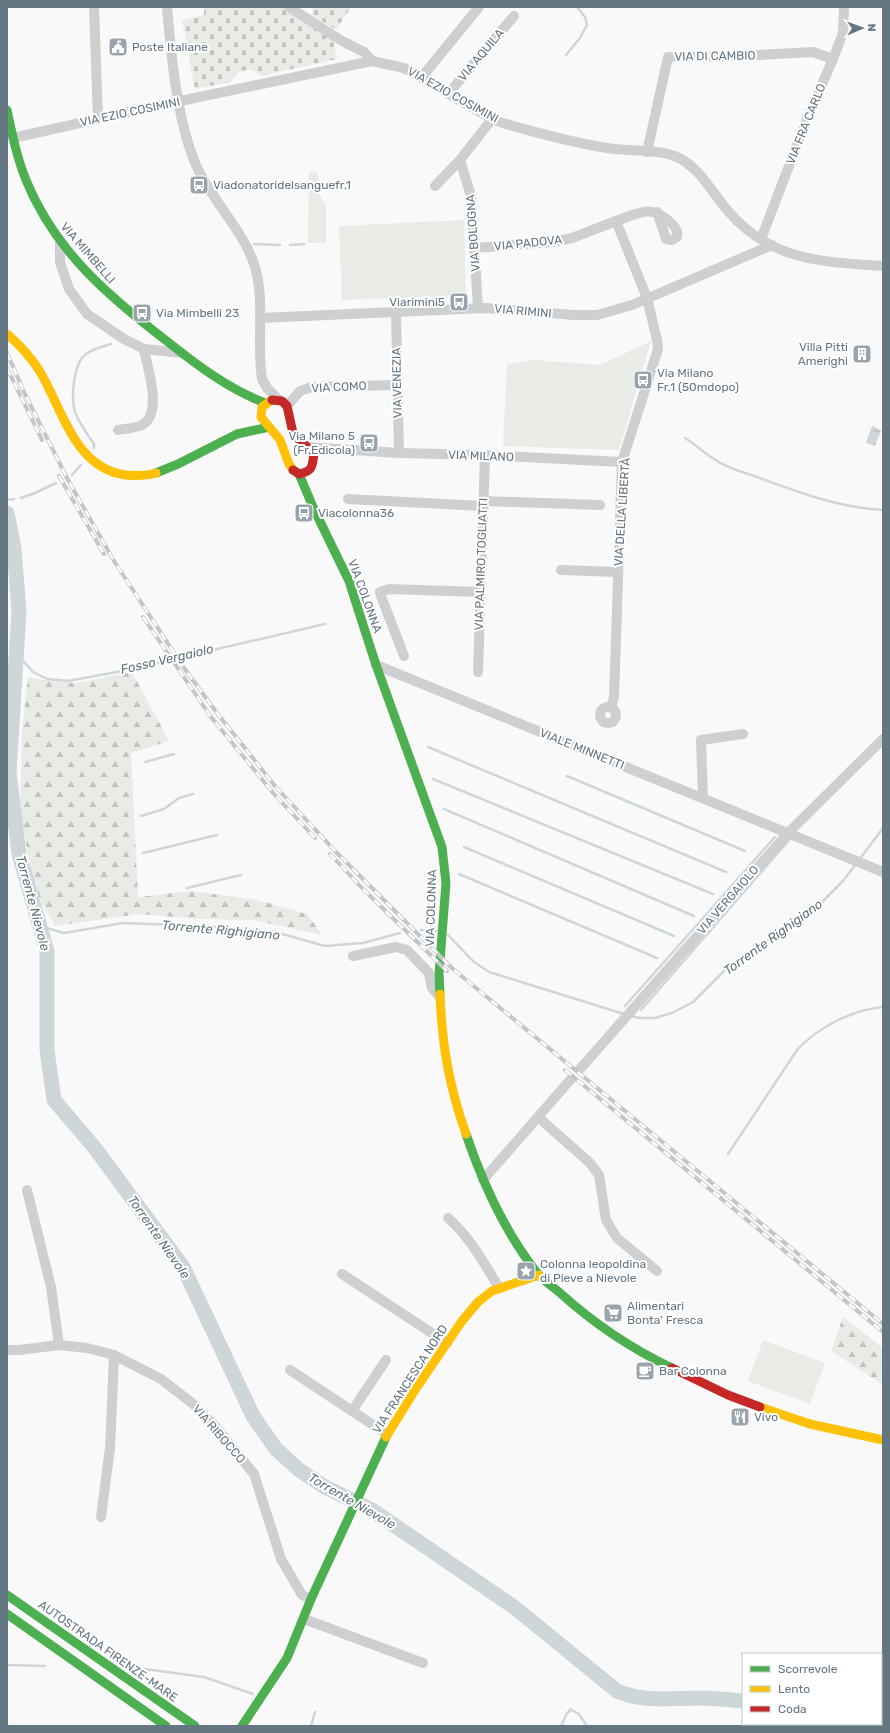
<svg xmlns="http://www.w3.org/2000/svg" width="890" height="1733" font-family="Rubik,sans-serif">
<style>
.green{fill:#e8ebe6}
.forest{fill:url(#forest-firs)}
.cemetery{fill:url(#cemetery-stones)}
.water{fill:url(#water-ripples)}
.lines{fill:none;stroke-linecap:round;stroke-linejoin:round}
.stream{stroke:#ced6d9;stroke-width:2.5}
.river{stroke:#ced6d9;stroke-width:15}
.street{stroke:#cecfd0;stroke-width:10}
.fast{stroke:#4caf50;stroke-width:9}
.slow{stroke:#ffc107;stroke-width:9}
.jam{stroke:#c62828;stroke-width:9}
.rail-casing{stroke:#c3c5c6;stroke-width:4}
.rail{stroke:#fff;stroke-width:2.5;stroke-dasharray:8;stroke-linecap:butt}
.labels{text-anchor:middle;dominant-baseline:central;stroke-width:4;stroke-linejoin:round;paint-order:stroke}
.poi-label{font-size:12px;fill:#657683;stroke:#fff;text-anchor:start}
.street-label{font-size:12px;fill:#657683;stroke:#fff}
.water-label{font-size:13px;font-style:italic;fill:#60757c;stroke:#fff}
</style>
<defs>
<pattern id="forest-firs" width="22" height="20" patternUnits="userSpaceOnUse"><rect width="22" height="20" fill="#e8ebe6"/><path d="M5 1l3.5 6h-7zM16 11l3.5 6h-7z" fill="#c0c3c0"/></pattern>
<pattern id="cemetery-stones" width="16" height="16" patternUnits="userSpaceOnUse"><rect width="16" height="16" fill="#e8ebe6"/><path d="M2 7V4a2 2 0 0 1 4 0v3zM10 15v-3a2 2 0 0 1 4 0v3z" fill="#c0c3c0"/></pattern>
<pattern id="water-ripples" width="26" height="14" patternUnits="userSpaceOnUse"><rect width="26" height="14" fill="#ced6d9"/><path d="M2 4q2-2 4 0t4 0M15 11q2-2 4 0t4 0" fill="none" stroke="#abb2b5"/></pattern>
</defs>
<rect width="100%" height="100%" fill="#f9f9f9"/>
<g class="green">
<path d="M309,172L318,173V193L326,206V243H308Z"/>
<path d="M464,220L466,295L342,300L339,226Z"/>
<path d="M651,341L619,450L503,446L507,364L534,360L600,365Z"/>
<path d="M763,1340L825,1363L810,1404L748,1381Z"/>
</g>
<g class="forest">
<path d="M132,672L169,741L131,753L138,897L192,891L258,900L307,914L322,935L253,920L198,919L139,914L55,926L35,890L20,811L22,732L28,677L50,681L77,683Z"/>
<path d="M843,1317L883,1348V1385L831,1351Z"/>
</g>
<g class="cemetery">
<path d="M204,7H283L333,39L337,59L261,76C252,66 236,69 231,82L195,89L182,20L204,15Z"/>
<path d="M314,7H351L336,30L311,14Z"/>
</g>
<path class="water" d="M872,426L881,430L875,446L866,443Z"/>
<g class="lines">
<g class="stream">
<path d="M566,55L580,38L587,25L585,17L577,7"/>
<path d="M254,244L280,245"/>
<path d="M290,245L304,244"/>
<path d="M685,438C695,444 704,453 714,459C729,470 748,473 765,480C804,494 841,508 883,510"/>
<path d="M94,448V444C87,434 79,423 75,412C71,399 73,364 85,355C92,349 102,347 111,344"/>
<path d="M72,475L81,465"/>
<path d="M21,498L35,493L56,483"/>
<path d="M7,500L14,499"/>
<path d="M17,654L33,672L47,679L68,681L122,671L325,624"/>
<path d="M428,747L726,872"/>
<path d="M145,762L174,754"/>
<path d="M567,776L745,851"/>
<path d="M433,779L713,894"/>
<path d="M444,809L694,916"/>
<path d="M141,816L164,809L179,798L193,794"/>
<path d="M464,847L674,936"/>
<path d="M143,853L217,835"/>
<path d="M859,860L883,828"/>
<path d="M459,874L657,958"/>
<path d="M187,888L241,875"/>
<path d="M40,926L64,933L123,923L206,926L275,932L325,946L363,943L400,933"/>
<path d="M421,930L436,931"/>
<path d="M448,935L474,962L489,972L624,1014"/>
<path d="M625,1006L775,837"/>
<path d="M641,1010L790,839"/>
<path d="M631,1016L640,1018H655L672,1013L693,1002L726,969L816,908L843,881L856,864"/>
<path d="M728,1154L797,1050C818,1027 852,1010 883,1007"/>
<path d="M7,1665L45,1666"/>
<path d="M137,1668L204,1677L253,1694"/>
<path d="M311,1726L315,1712"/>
<path d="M561,1726L567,1713L571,1710L570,1709L579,1714L587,1726"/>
</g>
<g class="river">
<path d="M7,513L14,548L19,612L9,772L19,854L47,951V1050L54,1100L94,1147L183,1267L253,1416L276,1449L298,1469L325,1487L372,1510L514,1607L617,1691C646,1703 670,1698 700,1698C714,1698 729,1700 743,1701"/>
<path d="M830,1724L832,1726"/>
</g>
<g class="street">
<path d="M94,7L98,119"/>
<path d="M167,7C171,54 177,121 196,165C211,200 242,228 254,264C266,299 256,342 262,379L267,388L279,400"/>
<path d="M289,7L342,41L364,52L372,61"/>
<path d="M421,78L479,7"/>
<path d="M449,93L514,16"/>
<path d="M13,138L147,108L372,61L404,68L492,119L503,123C537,133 571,142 607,148C630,152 661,148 681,159C701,170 714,195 728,211C771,261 822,262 883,266"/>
<path d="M647,152L668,57L739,56L813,52L833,59"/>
<path d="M460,160L471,196L478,308"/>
<path d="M435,186L460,160L492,119"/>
<path d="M616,221C640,213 651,203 672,224C676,228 679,232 677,237L672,240L666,239L657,212"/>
<path d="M761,239L807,119L833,59L843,33L844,7"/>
<path d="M60,242V262L69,289L87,314L124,339L144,349L182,353"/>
<path d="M475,248L553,242L572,238L616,221L647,298L657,340L658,349L622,462L614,697L611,708"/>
<path d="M396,312L399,453"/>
<path d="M260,318L485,308L574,315H597L632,305L772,245"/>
<path d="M287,406L300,391L312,387L397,385"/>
<path d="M118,430C126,428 138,429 145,423C162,409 147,367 144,349"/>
<path d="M309,447L399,453L485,455L622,462"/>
<path d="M348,499L483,506"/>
<path d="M483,501L600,505"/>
<path d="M561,570L618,572"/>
<path d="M404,656L381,596L380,592L389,589L480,592"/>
<path d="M376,665L883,872"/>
<path d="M478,672L485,455"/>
<circle cx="608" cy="715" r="8"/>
<path d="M703,798L701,740L743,734"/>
<path d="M353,956L396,947L407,950L429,973L432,988L440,998"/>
<path d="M580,1069L788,833L883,739"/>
<path d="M538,1117L590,1163L599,1175L606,1220L617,1238L657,1271"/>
<path d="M483,1180L571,1079"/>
<path d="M27,1190L51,1287L59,1345"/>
<path d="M448,1218C470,1237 484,1263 499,1288"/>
<path d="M342,1274L447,1343"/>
<path d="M7,1350H19L59,1345L87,1348L114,1355L161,1379L192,1403L215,1426L254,1474L281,1559L302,1595L311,1599"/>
<path d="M290,1370L387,1434"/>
<path d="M352,1411L386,1360"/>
<path d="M101,1517L110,1448L114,1355"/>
<path d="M304,1619L423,1663"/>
</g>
<g class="fast">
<path d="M7,110C12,134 17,158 26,180C55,251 108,296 168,342C198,366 229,389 265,403"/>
<path d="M156,473L178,464L237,434L269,427"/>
<path d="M299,474L313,507L349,581L376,665L442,847L446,883L439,974L440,994"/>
<path d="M466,1134C483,1184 505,1233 538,1274C544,1281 552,1286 559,1292C592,1322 632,1349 672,1368"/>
<path d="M7,1595L195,1726"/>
<path d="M7,1614L166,1726"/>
<path d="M242,1726L287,1658L311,1599L386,1437"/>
</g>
<g class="slow">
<path d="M7,334C20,345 30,356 39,370C62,407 74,469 126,475C137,476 146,476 156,473"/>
<path d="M272,400L262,407L261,417L280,440L289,464L293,470"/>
<path d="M440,994C442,1045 449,1086 466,1134"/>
<path d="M760,1407L810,1424L883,1440"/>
<path d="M386,1437L417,1387L462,1321L478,1302L492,1291L539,1275"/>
</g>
<g class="jam">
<path d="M272,400L282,401L287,406L293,433L314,454C312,467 313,471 299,474L293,470"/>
<path d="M672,1368L728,1395L760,1407"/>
</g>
<defs>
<g id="rail">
<path d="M7,353L24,392L68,480L114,561L184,668L217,713L275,786L336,852L453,969L883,1324"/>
<path d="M7,368L42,440"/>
<path d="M59,476L104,554"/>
<path d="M143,617L211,717L274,794L315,838"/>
<path d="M330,854L363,889L447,971"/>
<path d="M565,1070L883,1332"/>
</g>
</defs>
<use href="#rail" class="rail-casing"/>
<use href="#rail" class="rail"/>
</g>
<defs>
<symbol id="civic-square" viewBox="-11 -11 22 22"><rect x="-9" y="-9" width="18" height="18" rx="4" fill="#99a4ac" stroke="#fff"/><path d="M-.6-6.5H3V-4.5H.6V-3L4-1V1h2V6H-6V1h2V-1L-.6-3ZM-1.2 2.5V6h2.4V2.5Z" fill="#fff"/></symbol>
<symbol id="bus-square" viewBox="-11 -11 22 22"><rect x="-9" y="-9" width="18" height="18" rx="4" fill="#99a4ac" stroke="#fff"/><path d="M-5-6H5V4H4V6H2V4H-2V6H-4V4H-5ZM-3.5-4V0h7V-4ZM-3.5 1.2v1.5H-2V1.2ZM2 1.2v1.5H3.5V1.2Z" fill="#fff"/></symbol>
<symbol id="building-square" viewBox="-11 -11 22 22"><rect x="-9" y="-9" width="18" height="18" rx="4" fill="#99a4ac" stroke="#fff"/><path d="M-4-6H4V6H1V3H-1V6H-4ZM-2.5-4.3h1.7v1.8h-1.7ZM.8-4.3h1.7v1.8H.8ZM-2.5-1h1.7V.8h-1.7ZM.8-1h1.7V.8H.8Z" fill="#fff"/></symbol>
<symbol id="sight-square" viewBox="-11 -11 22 22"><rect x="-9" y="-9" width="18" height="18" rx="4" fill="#99a4ac" stroke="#fff"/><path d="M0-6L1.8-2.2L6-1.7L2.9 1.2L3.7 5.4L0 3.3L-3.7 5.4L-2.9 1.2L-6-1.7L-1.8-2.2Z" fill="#fff"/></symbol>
<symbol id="supermarket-square" viewBox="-11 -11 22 22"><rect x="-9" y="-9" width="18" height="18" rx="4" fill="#99a4ac" stroke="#fff"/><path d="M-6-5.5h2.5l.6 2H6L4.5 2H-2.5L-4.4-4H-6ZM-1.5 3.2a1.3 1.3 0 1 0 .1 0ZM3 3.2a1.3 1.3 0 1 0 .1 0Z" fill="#fff"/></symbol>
<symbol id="cafe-square" viewBox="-11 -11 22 22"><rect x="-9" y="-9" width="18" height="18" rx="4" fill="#99a4ac" stroke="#fff"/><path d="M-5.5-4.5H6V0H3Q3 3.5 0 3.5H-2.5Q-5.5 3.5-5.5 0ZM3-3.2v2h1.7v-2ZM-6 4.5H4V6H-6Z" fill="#fff"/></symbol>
<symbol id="restaurant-square" viewBox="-11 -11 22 22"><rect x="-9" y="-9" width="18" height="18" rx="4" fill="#99a4ac" stroke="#fff"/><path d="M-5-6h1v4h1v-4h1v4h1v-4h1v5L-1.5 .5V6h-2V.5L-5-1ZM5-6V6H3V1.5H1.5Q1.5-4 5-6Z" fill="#fff"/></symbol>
</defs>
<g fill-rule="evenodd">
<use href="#civic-square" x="107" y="36" width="22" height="22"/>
<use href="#bus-square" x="188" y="174" width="22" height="22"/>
<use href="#bus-square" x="448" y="291" width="22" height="22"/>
<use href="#bus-square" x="131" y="302" width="22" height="22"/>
<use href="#building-square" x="851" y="343" width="22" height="22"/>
<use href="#bus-square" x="632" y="369" width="22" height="22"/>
<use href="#bus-square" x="358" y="432" width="22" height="22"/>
<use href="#bus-square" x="293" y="502" width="22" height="22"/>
<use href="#sight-square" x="515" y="1260" width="22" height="22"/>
<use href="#supermarket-square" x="602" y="1302" width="22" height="22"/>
<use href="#cafe-square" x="634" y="1360" width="22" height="22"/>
<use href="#restaurant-square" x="729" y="1406" width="22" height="22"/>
</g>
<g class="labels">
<g class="poi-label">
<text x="132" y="47">Poste Italiane</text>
<text x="213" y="185">Viadonatoridelsanguefr.1</text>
<text x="445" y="302" text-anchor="end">Viarimini5</text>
<text x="156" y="313">Via Mimbelli 23</text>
<text x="848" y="347" text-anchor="end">Villa Pitti<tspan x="848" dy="14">Amerighi</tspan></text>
<text x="657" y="373">Via Milano<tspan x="657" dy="14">Fr.1 (50mdopo)</tspan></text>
<text x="355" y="436" text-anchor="end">Via Milano 5<tspan x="355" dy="14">(Fr.Edicola)</tspan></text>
<text x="318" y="513">Viacolonna36</text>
<text x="540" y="1264">Colonna leopoldina<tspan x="540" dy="14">di Pieve a Nievole</tspan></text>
<text x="627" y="1306">Alimentari<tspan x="627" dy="14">Bonta' Fresca</tspan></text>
<text x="659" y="1371">Bar Colonna</text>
<text x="754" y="1417">Vivo</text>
</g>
<g class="street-label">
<text transform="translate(481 55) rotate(-50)">VIA AQUILA</text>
<text transform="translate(715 56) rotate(-1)">VIA DI CAMBIO</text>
<text transform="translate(453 95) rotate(29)">VIA EZIO COSIMINI</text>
<text transform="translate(130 112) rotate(-12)">VIA EZIO COSIMINI</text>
<text transform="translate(806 124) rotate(-68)">VIA FRA CARLO</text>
<text transform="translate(473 233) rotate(-94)">VIA BOLOGNA</text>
<text transform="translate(528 243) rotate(-6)">VIA PADOVA</text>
<text transform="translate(88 253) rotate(49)">VIA MIMBELLI</text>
<text transform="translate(523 311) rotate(5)">VIA RIMINI</text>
<text transform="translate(397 383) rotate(-91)">VIA VENEZIA</text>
<text transform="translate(339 387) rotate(-3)">VIA COMO</text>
<text transform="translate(481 456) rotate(2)">VIA MILANO</text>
<text transform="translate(622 512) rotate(-86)">VIA DELLA LIBERTÀ</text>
<text transform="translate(481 564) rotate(-88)">VIA PALMIRO TOGLIATTI</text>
<text transform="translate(365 596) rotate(70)">VIA COLONNA</text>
<text transform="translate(582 749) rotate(22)">VIALE MINNETTI</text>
<text transform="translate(728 900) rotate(-49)">VIA VERGAIOLO</text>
<text transform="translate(431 908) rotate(-88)">VIA COLONNA</text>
<text transform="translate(410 1379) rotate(-57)">VIA FRANCESCA NORD</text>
<text transform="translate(219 1434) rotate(49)">VIA RIBOCCO</text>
<text transform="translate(108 1651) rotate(35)">AUTOSTRADA FIRENZE-MARE</text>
</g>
<g class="water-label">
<text transform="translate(167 659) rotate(-13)">Fosso Vergaiolo</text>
<text transform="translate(33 903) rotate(75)">Torrente Nievole</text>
<text transform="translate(221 930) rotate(5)">Torrente Righigiano</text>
<text transform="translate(773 937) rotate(-36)">Torrente Righigiano</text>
<text transform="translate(159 1237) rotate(55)">Torrente Nievole</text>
<text transform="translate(352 1501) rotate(30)">Torrente Nievole</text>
</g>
</g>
<rect width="890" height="1733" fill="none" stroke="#657683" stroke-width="16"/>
<rect x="742" y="1653" width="140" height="72" fill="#ffffff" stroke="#c1c8cd"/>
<rect x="750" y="1666" width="20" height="6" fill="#4caf50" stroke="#c1c8cd"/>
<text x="778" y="1673" font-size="12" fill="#657683">Scorrevole</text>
<rect x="750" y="1686" width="20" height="6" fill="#ffc107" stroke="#c1c8cd"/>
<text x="778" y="1693" font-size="12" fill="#657683">Lento</text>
<rect x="750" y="1706" width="20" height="6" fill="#c62828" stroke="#c1c8cd"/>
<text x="778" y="1713" font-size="12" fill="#657683">Coda</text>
<g transform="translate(862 28) rotate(88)" stroke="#ffffff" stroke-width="3" paint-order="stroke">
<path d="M0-3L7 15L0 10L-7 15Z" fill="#657683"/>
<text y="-6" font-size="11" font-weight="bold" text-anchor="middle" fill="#657683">N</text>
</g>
</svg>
